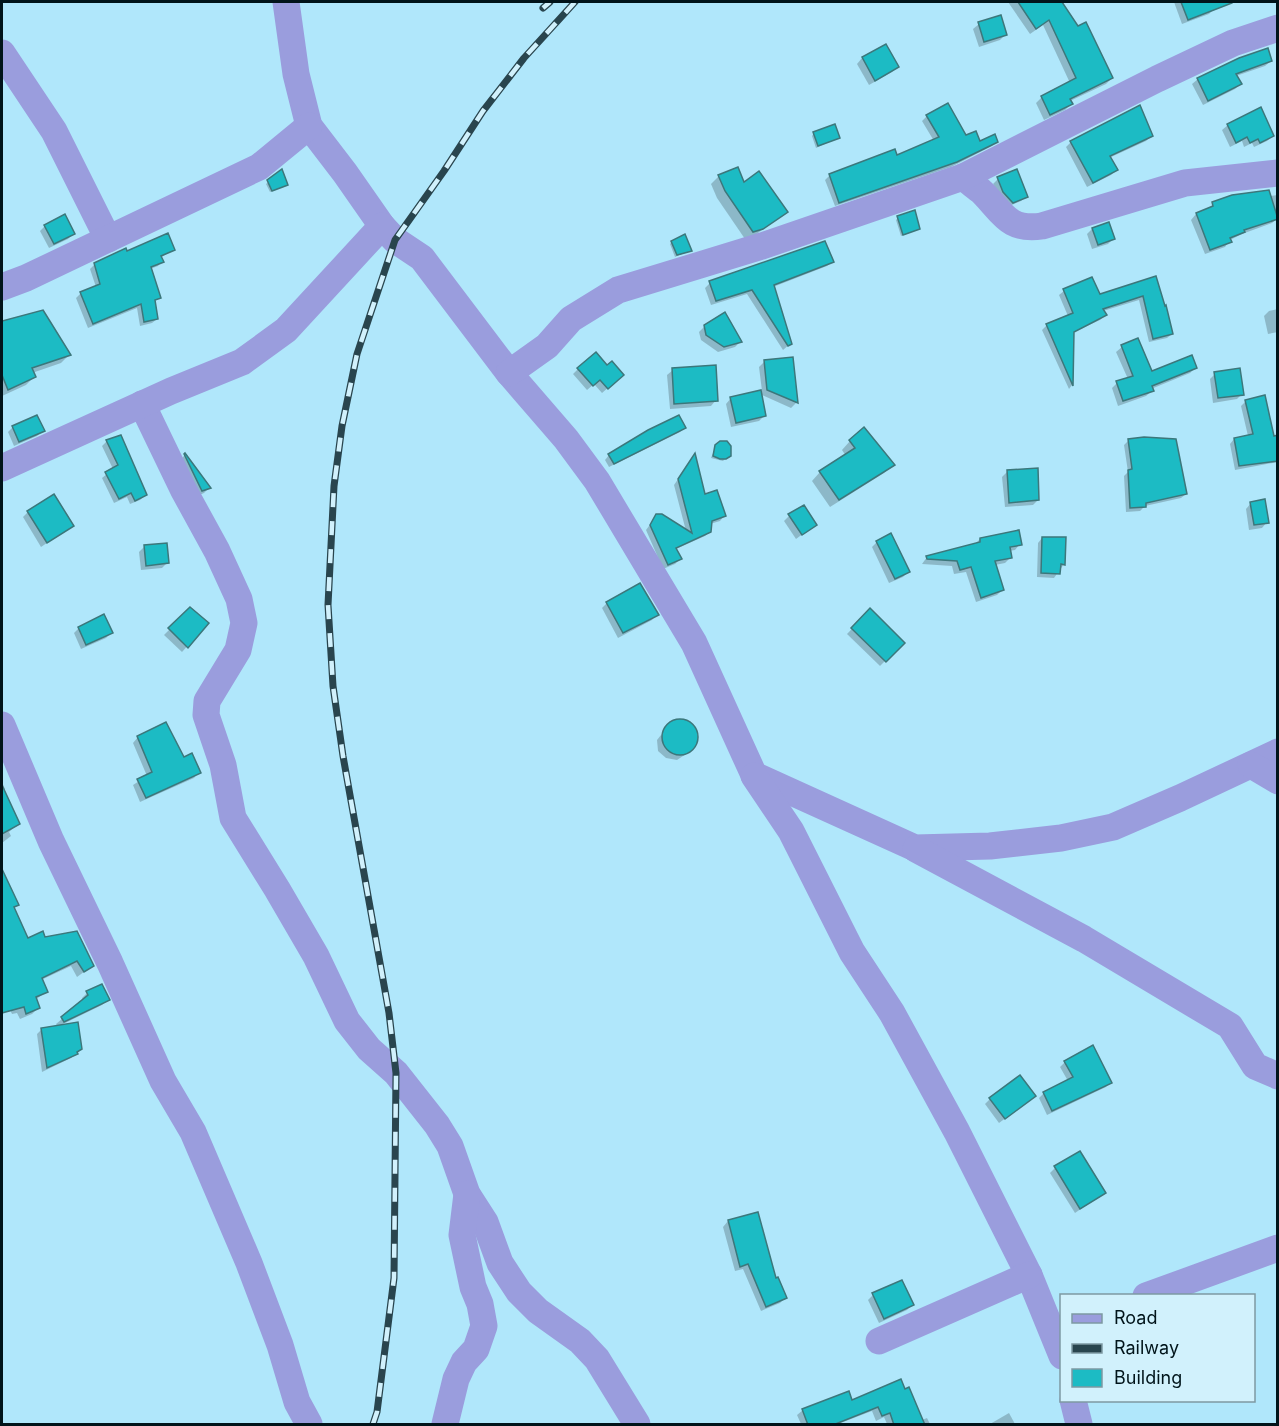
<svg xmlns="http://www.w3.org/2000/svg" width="1279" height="1426" font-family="Inter,sans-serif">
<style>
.shadow{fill:#0003}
.building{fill:#1cbbc4;stroke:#3c777b;stroke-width:1.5}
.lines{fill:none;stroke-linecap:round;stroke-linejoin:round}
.minor{stroke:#9a9ddd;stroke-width:27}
.rail-casing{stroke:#29454e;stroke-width:7}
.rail{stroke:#d1f1fc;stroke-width:4.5;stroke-dasharray:14;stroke-linecap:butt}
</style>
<rect width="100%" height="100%" fill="#b0e7fb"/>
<g class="shadow">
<path d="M1008,2H1060L1112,78L1106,84L1070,101L1071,104L1065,110L1044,120L1036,103L1042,97L1070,83L1043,25L1030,34Z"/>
<path d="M1174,2H1211L1214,9L1209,14L1182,24Z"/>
<path d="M979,24L1005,35L1000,40L979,47L973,29Z"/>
<path d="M885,46L897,67L892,72L869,85L857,64L862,58Z"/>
<path d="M1271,61L1265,66L1236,76L1240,84L1235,89L1203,105L1192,84L1198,79Z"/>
<path d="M927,116L979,143L996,141L992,146L951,167L835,206L825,180L830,175L896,157L934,141L922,121Z"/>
<path d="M1228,125L1273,136L1267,141L1254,147L1252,143L1244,147L1242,141L1230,147L1222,130Z"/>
<path d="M814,133L838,138L816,148L812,136Z"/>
<path d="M1151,136L1146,141L1109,158L1116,170L1111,175L1087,187L1066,147L1071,142Z"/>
<path d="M281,171L286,184L270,192L266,184Z"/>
<path d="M719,176L743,184L786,212L754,236L745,239L717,198L711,184Z"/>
<path d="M998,179L1027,196L1021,201L1007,207L993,184Z"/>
<path d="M1278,195V218L1272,223L1242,234L1230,240L1225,247L1205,254L1191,220L1196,214L1208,210L1213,204Z"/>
<path d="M898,218L919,229L901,236L896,220Z"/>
<path d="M45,226L73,234L68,239L49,248L40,231Z"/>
<path d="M1092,229L1113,239L1108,244L1092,249L1087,234Z"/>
<path d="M672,242L691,250L675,257L670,244Z"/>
<path d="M173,250L160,258L162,261L158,266L150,269L159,297L154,302L157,319L152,323L140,326L137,308L88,328L76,298L81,293L96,287L90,269L95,264Z"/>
<path d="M832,262L827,266L773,287L790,344L783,350L747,294L711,305L705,288L710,283Z"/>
<path d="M1155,278L1172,334L1167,338L1149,342L1139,300L1103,311L1105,315L1100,320L1072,333V385L1069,389L1042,330L1047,325L1068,316L1059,295L1064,291L1091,279L1099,295Z"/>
<path d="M1278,309V332L1268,334L1264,316L1269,311Z"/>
<path d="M43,311L69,355L61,363L32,373L34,377L26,385L2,396V322Z"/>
<path d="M705,326L741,341L735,347L718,352L701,340L699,332Z"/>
<path d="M1137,340L1151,373L1195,368L1190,373L1151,389L1152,391L1146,396L1118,406L1112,388L1117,383L1128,379L1116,352L1122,347Z"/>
<path d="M792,358L796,403L791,408L760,394L765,415L759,421L731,427L726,404L731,398L762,391L759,367L765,361Z"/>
<path d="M607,367L617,380L602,393L594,384L587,390L573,374L578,369Z"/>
<path d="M673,370L716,400L711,406L670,409L667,375Z"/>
<path d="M1215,374L1242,394L1237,399L1213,403L1210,379Z"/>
<path d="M1246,401L1278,444V462L1235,470L1230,444L1234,439L1248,436L1241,406Z"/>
<path d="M13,427L43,431L37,436L14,446L8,432Z"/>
<path d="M684,428L680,432L609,467L605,460L609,455Z"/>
<path d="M1129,440L1186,494L1181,498L1145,506L1140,511L1126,512L1124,476L1128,472L1124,445Z"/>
<path d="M107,441L145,495L140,500L130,504L127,497L114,503L102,478L113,469L102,446Z"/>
<path d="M850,441L893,465L884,473L830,507L812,481L820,472L846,456L842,450Z"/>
<path d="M716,446L729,455L723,461L711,458Z"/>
<path d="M185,455L209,488L204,493L197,496L179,461Z"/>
<path d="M694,456L704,496L724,516L720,521L710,524V531L705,536L676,549L680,559L675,564L663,569L646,530L658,514L686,531L674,485Z"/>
<path d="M1008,471L1038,500L1033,505L1005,507L1002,477Z"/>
<path d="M1251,503L1267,522L1262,528L1249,530L1246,509Z"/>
<path d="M28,512L72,526L41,547L23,517Z"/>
<path d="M789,516L815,525L796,539L784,521Z"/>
<path d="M1042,538L1064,564L1054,578L1037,577L1038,543Z"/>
<path d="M980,539L1020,544L1015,550L1009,551L1011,557L1005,563L995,565L1002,590L997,595L976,602L966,572L954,574L952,566L922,564L927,557L974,545Z"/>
<path d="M877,542L908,572L903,577L889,583L872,547Z"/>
<path d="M144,547L167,563L162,568L141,570L139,552Z"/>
<path d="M607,603L657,614L652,620L618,638L602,608Z"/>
<path d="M190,609L207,624L182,652L164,635Z"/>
<path d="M870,610L903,643L880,666L847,634Z"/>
<path d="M79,628L111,633L106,638L81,649L74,633Z"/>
<path d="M679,721L689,724L693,728L696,738L692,748L686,754L677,760L666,758L658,751L657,740L669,725Z"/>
<path d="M138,737L183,759L199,772L194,778L140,802L133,785L147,776L133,743Z"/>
<path d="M2,782L5,789L3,791L18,824L9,832L11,836L2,843Z"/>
<path d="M2,878L17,905L13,909L28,940L45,939L92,966L77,977L71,966L41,980L46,992L35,1000L39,1007L32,1014L20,1019L17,1013L12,1014L2,993Z"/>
<path d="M87,993L108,1000L102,1005L59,1026L81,1049L71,1058L42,1072L37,1034L42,1029L58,1027L56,1024L83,1001L82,998Z"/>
<path d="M1065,1062L1110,1082L1106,1087L1047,1115L1039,1098L1044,1093L1068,1081L1060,1067Z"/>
<path d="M990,1099L1029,1101L999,1123L985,1104Z"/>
<path d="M1055,1168L1104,1193L1075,1213L1050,1173Z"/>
<path d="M728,1221L775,1281L785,1298L780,1303L761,1311L743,1269L735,1271L723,1227Z"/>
<path d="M873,1295L912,1305L907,1310L879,1323L868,1300Z"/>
<path d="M900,1381L922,1420L927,1418L930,1424H887L884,1417L876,1421L872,1411L838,1424H801L797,1415L803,1410L851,1402Z"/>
<path d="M1009,1413L1015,1424H990Z"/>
</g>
<g class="building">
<path d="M1018,2H1062L1078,26L1086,22L1113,78L1070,99L1073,104L1050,115L1041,96L1076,78L1049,20L1036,29Z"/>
<path d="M1181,2H1232V3L1188,20Z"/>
<path d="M1001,15L1007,35L984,42L978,22Z"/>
<path d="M886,44L899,67L875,81L862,57Z"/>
<path d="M1268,48L1272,61L1236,74L1242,84L1208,101L1197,78L1239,58Z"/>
<path d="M948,103L966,135L976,131L980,141L995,134L998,142L957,162L839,203L829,174L895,149L897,155L939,137L926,115Z"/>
<path d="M1140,105L1153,136L1110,156L1118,170L1093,183L1070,141Z"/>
<path d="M1261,107L1274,136L1260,143L1258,139L1250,143L1247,137L1236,143L1227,124Z"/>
<path d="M835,124L840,138L818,146L813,132Z"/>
<path d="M738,167L744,182L759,171L788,212L763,229L753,232L725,191L718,175Z"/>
<path d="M282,169L288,185L272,191L267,180Z"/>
<path d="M1017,169L1028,197L1013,203L1003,192L997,177Z"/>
<path d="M1269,190L1278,219L1244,230L1245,232L1230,238L1232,242L1210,250L1196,213L1213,206L1212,202L1232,195Z"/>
<path d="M915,210L920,229L903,235L897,216Z"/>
<path d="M65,214L75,234L54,244L44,225Z"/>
<path d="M1109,222L1115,239L1098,245L1092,228Z"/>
<path d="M168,233L175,250L161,256L164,262L151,267L161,298L155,300L158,319L144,322L141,304L93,324L80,292L100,284L94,263L126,248L127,251Z"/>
<path d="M685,234L692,251L677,255L671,241Z"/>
<path d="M825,241L834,262L774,285L792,344L788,346L752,290L716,301L709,281Z"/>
<path d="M1156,276L1165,306L1166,305L1173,334L1153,339L1143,296L1103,309L1107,315L1074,332L1073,386L1046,324L1073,313L1063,289L1092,277L1100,294Z"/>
<path d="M43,310L71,355L32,368L36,377L8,390L2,375V321Z"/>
<path d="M725,312L742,342L724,347L706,335L704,325Z"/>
<path d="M1138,338L1152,371L1192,355L1197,368L1152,386L1154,391L1123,401L1116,381L1133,376L1121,345Z"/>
<path d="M596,352L607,365L612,361L624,375L608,389L600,380L593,386L577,368Z"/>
<path d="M793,357L798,403L767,390L764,360Z"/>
<path d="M716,365L718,401L674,404L672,368Z"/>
<path d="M1240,368L1244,395L1218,398L1214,372Z"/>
<path d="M761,390L766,416L736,423L730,397Z"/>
<path d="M1265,395L1274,436L1278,435V461L1239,466L1234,438L1253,434L1245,400Z"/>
<path d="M37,415L45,431L19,442L12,426Z"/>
<path d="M679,415L686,428L614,464L608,454L648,430Z"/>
<path d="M864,427L895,465L839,500L819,471L855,448L849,440Z"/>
<path d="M121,435L147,495L135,501L131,493L119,499L105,472L118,465L106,440Z"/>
<path d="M1144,437L1176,439L1187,494L1146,503V507L1130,508L1128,470L1132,469L1128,439Z"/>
<path d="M720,441H727L731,446V456L726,459H720L713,456L715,445Z"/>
<path d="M185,453L211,488L202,491L184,454Z"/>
<path d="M695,453L705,494L717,490L726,516L712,521L711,532L676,548L682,559L668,565L650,525L656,514H662L692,533L678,479Z"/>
<path d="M1038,468L1039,500L1009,503L1007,470Z"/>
<path d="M54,494L74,526L47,543L27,511Z"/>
<path d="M1265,499L1269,523L1254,525L1250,502Z"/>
<path d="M804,505L817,525L802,535L788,514Z"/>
<path d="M1019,530L1022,545L1010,547L1012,558L995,561L1004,590L981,598L971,567L960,570L957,561L927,559L926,556L980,542V538Z"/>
<path d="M891,533L910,572L895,579L876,541Z"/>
<path d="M1042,537H1066L1065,565L1061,564L1060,574L1041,573Z"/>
<path d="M167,543L169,563L146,566L144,545Z"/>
<path d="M640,583L659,615L623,633L606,602Z"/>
<path d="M190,607L209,623L188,648L168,628Z"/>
<path d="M870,608L905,643L886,662L851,628Z"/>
<path d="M104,614L113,633L86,645L78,627Z"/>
<circle cx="680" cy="737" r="18"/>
<path d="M166,722L184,757L192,753L201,773L146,798L137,779L152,772L137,736Z"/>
<path d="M2,785L20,824L2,834Z"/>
<path d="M2,869L19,905L14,907L28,938L43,931L45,937L77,931L94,966L84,972L77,961L42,978L48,992L36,997L40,1008L26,1014L24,1007L2,1013Z"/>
<path d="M102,984L110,1000L64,1022L61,1017L88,995L86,991Z"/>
<path d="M78,1022L82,1049L77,1052L78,1054L47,1068L41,1028Z"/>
<path d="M1093,1045L1112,1083L1052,1111L1043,1092L1073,1077L1064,1061Z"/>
<path d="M1020,1075L1036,1096L1005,1119L989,1098Z"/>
<path d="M1080,1151L1106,1193L1080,1209L1054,1166Z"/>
<path d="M758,1212L776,1278L778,1277L787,1298L766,1307L748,1264L740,1267L728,1220Z"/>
<path d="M902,1280L914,1305L884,1319L872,1293Z"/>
<path d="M901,1379L905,1389L909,1387L925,1425H894L890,1413L882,1416L878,1407L833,1425H808L802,1409L849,1391L852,1400Z"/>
</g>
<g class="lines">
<g class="minor">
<path d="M286,2L296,74L309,126L345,173L382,226L395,240L422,258L509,373L566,439L597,481L694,643L754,775L915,848L990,846L1061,838L1113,827L1180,798L1278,752"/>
<path d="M2,53L54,131L108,239"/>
<path d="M963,177C969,182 976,187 982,192C1003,213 1008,231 1042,226L1185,183L1278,173"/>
<path d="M2,287L26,278L259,167L309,126"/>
<path d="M509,373L547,346L571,319L618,290L762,246L963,177L1157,79L1233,43L1278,28"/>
<path d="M142,404L183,489L217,551L239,599L244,623L238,650L207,701L206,715L223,765L233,818L277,889L316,956L347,1021L369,1049L396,1073L437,1125L450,1146L467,1194L485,1222L500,1263L519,1292L538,1311L580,1341L597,1359L637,1424"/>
<path d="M2,468L171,391L242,362L286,330L382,226"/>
<path d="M2,725L51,841L110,963L163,1081L193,1132L249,1263L280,1345L297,1402L309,1424"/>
<path d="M1251,765L1278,781"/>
<path d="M754,776L791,831L852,952L892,1013L957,1132L1029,1275L1062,1356"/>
<path d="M916,849L1084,939L1230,1026L1255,1066L1278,1076"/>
<path d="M1146,1296L1278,1248"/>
<path d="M879,1341L1029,1275"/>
<path d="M1073,1400L1079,1424"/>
<path d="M445,1424L456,1379L464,1362L476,1349L484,1326L480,1304L473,1287L462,1235L467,1194"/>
</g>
<defs>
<g id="rail">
<path d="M543,8L550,2"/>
<path d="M373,1424L377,1412L394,1278L396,1073L389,1013L343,756L333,686L328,605L334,486L342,426L357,354L395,240L444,171L483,111L524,58L575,2"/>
</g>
</defs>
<use href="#rail" class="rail-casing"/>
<use href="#rail" class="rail"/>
</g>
<rect width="1279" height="1426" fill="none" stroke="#01141a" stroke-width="6"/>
<rect x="1060" y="1294" width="195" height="108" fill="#d1f1fc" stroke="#7e99a2" stroke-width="1.5"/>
<rect x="1072" y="1314" width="30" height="9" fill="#9a9ddd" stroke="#7e99a2" stroke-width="1.5"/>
<text x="1114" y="1324" font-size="18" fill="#01141a">Road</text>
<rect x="1072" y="1344" width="30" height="9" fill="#29454e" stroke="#7e99a2" stroke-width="1.5"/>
<text x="1114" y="1354" font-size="18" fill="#01141a">Railway</text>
<rect x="1072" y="1369" width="30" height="18" fill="#1cbbc4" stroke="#7e99a2" stroke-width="1.5"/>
<text x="1114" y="1384" font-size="18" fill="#01141a">Building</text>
</svg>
